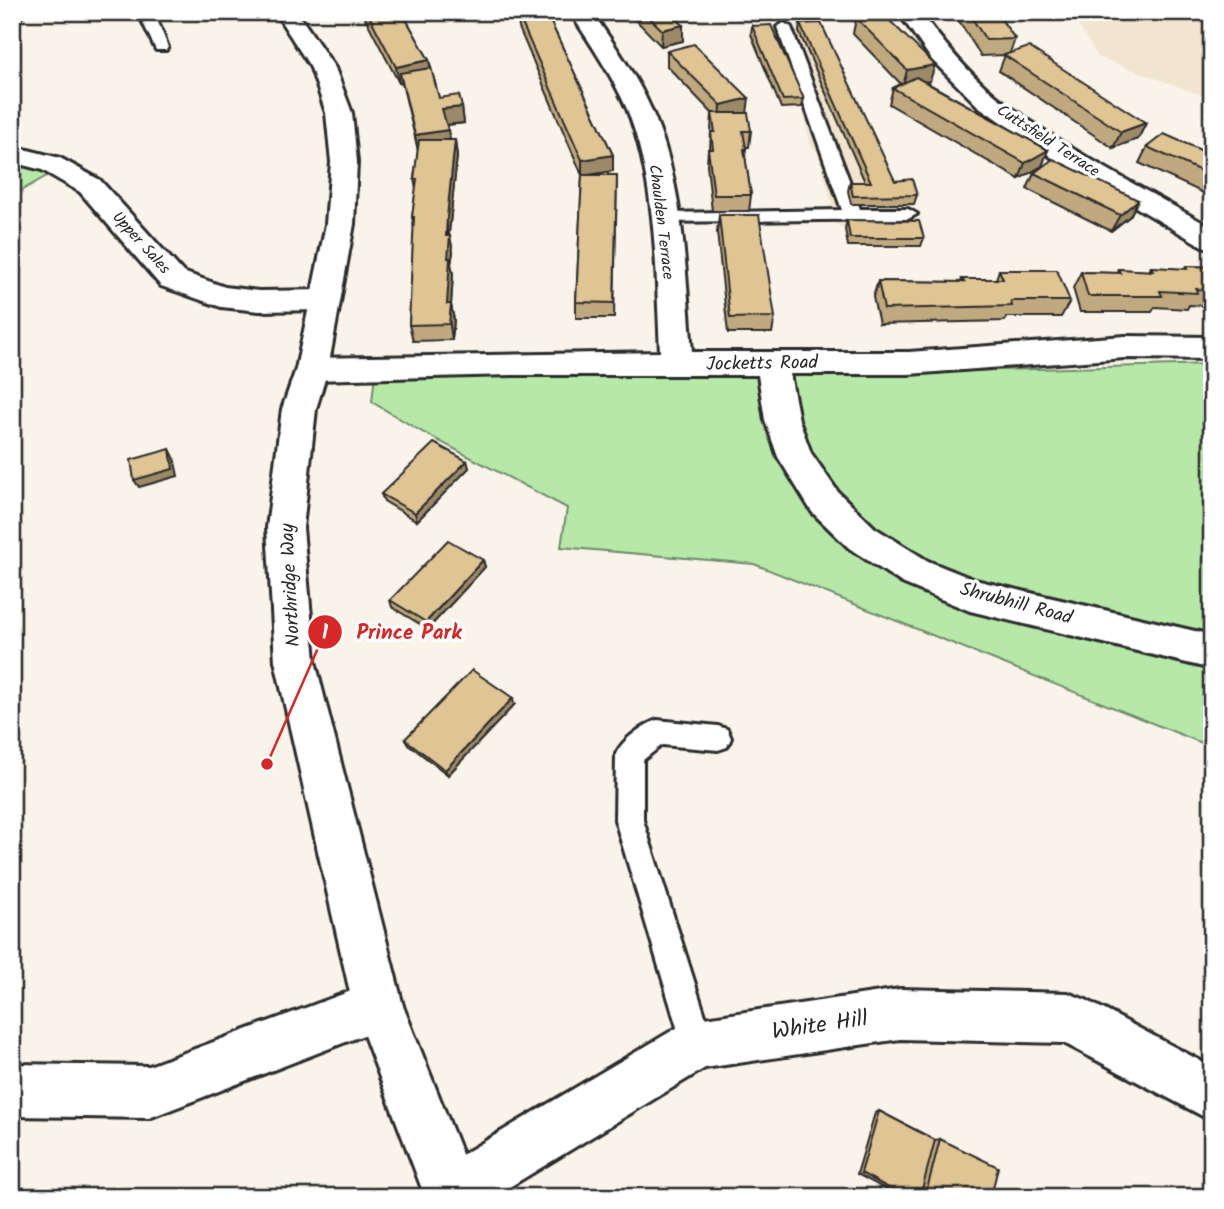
<svg xmlns="http://www.w3.org/2000/svg" width="1224" height="1209" font-family="Kalam,sans-serif">
<style>
.built{fill:#f1e5d0}
.green{fill:#b6e8a8;stroke:#708a6a;stroke-width:2}
.lines{fill:none;stroke-linecap:round;stroke-linejoin:round}
.lane-casing{stroke:#2b2b2b;stroke-width:6}
.street-casing{stroke:#2b2b2b;stroke-width:6}
.secondary-casing{stroke:#2b2b2b;stroke-width:6}
.lane{fill:#fff;fill-rule:evenodd}
.street{fill:#fff;fill-rule:evenodd}
.secondary{fill:#fff;fill-rule:evenodd}
.wall{fill:#c0a97f;stroke:#2b2b2b;stroke-width:2}
.shaded-wall{fill:#9c8968;stroke:#2b2b2b;stroke-width:2}
.building{fill:#dfc494;stroke:#2b2b2b;stroke-width:2}
.labels{text-anchor:middle;dominant-baseline:central;stroke-width:7;stroke-linejoin:round;paint-order:stroke}
.far-street-label{font-size:16px;fill:#2b2b2b;stroke:#fff}
.street-label{font-size:19px;fill:#2b2b2b;stroke:#fff}
.near-street-label{font-size:23px;fill:#2b2b2b;stroke:#fff}
.leader{fill:none;stroke:#d62828;stroke-width:2.5}
.callout-dot{fill:#d62828;stroke:#fff;stroke-width:2.5}
.mark-label{font-size:21px;text-anchor:middle;font-weight:bold;fill:#fff}
.callout-label{font-size:21px;text-anchor:middle;font-weight:bold;fill:#d62828;stroke:#fff;stroke-width:7;stroke-linejoin:round;paint-order:stroke}
</style>
<rect width="100%" height="100%" fill="#f9f3ea"/>
<filter id="ink" filterUnits="userSpaceOnUse"><feTurbulence type="fractalNoise" baseFrequency=".0143" numOctaves="2"/><feDisplacementMap in="SourceGraphic" scale="14" xChannelSelector="R" yChannelSelector="G"/><feConvolveMatrix kernelMatrix="1 2 1 2 8 2 1 2 1" color-interpolation-filters="sRGB"/></filter>
<g filter="url(#ink)">
<g class="built">
<path d="M1070,12H1212V99L1098,57Z"/>
<path d="M816,23L892,188H909L922,246H848L845,229L829,221H691L686,225L684,209L691,213L823,210L832,204L817,151L811,147L802,107L781,108L748,31Z"/>
</g>
<g class="green">
<path d="M13,160L57,170L12,196Z"/>
<path d="M1212,364V747L754,564L561,547L567,508L422,432L372,402L375,375H824Z"/>
</g>
<g class="lines">
<defs>
<g id="lane">
<path d="M138,12H154L168,47L166,50H156Z"/>
<path d="M784,23L791,27L860,209H908L917,214L908,219L658,222L655,218L664,213L842,210L777,27Z"/>
<path d="M657,720L718,726L727,729L731,738L727,747L718,750L662,745L643,760V820L714,1044L709,1055L698,1060L687,1055L682,1044L615,820L616,754C623,739 642,726 657,720Z"/>
</g>
<g id="street">
<path d="M12,12H24L20,18L12,20Z"/>
<path d="M570,12H592C613,43 636,75 651,109C685,184 685,272 692,352H909L1125,336L1212,337V359L1125,358L909,374H790L799,420L811,453L838,492L875,528L928,561L975,580L1212,635V669L970,611L902,583L849,548L812,512L778,457L765,420L758,375H512L312,380L301,377L296,369L301,361L312,358L660,352C656,272 657,185 627,109C612,75 590,43 570,12Z"/>
<path d="M898,12H921C943,43 967,72 996,96C1061,148 1140,186 1212,228V249L1202,246L1054,159L978,106L932,60Z"/>
<path d="M12,146L60,158L100,180L183,272L225,287L259,291L324,290L335,293L339,300L335,307L324,310L259,311L221,307L161,286L80,192L42,170L12,162Z"/>
<path d="M378,981L395,989L403,1006L395,1023L149,1118L12,1116V1064L149,1066Z"/>
<path d="M900,989L1068,993L1086,1000L1212,1067V1121L1064,1043L900,1039L705,1068L493,1197H425L423,1192L431,1173L680,1026L698,1019Z"/>
</g>
<path id="secondary" d="M275,12H297L335,68L352,113L357,162L354,224L328,369L316,409L303,528L315,661L403,1006L479,1197H425L353,1006L275,661L267,528L282,409L296,369L326,224L331,162L326,113L311,68Z"/>
</defs>
<use href="#lane" class="lane-casing"/>
<use href="#street" class="street-casing"/>
<use href="#secondary" class="secondary-casing"/>
<use href="#lane" class="lane"/>
<use href="#street" class="street"/>
<use href="#secondary" class="secondary"/>
</g>
<g class="wall">
<path d="M362,12H402L429,60L439,98L462,107L464,123L447,125L450,140H455L457,156L449,233L453,252L451,264L453,274L451,304L454,320L452,340L413,341L409,325L414,228L412,217L416,189L414,179L418,150L402,83H399Z"/>
<path d="M509,12H546L613,155V171L589,175H617L614,318H576V302L582,175L519,28L518,19L516,20Z"/>
<path d="M628,12H670L683,25V41L661,46Z"/>
<path d="M849,12H875V15L930,81L926,82L1048,150L1042,166L1019,179L889,104L893,88L901,84L853,34L856,18L873,15L849,14Z"/>
<path d="M957,12H996L1015,39L1010,53L1146,123L1138,139L1113,148L999,71L1005,55L981,56L956,16Z"/>
<path d="M800,24L895,181L917,195L914,204H851L848,191L850,182H865L799,32Z"/>
<path d="M752,26L804,99L802,107L781,108L751,34Z"/>
<path d="M667,51L747,113L751,131L749,147H746L745,157L751,195L749,211H712L707,165L708,149H710L712,113L667,66Z"/>
<path d="M1147,147L1212,155V197L1139,163Z"/>
<path d="M1034,173L1138,200L1130,216L1111,231L1027,189Z"/>
<path d="M719,215L775,317L772,333H728L717,232Z"/>
<path d="M847,220L924,238L921,246H848L845,229Z"/>
<path d="M1186,266L1212,267V306L1189,305L1187,309L1155,307L1152,312H1080L1073,288L1081,272L1116,273L1118,269L1149,271L1151,267L1184,269Z"/>
<path d="M999,270L1070,301L1061,317H1006L1005,321L879,324L873,297L878,281L961,282L962,279H996Z"/>
<path d="M467,461L469,468L417,521L384,501L381,494Z"/>
<path d="M483,560L485,567L428,629L392,607L390,600Z"/>
<path d="M514,705L448,775L408,744L405,739Z"/>
<path d="M879,1111L935,1140L940,1139L991,1197H900L857,1174L875,1113Z"/>
</g>
<g class="shaded-wall">
<path d="M738,12H771V13L738,18Z"/>
<path d="M683,25V41L661,46L662,30Z"/>
<path d="M429,60L432,76L400,73L402,83H399L396,67Z"/>
<path d="M935,65L930,81L903,86L907,70Z"/>
<path d="M749,98L747,114L720,121L721,105Z"/>
<path d="M462,107L464,123L445,125L442,109Z"/>
<path d="M1146,123L1138,139L1113,148L1121,132Z"/>
<path d="M448,130L451,146L418,151L415,135Z"/>
<path d="M455,140L457,156L449,233V243L450,236L453,252L451,264L453,274L451,305L454,320L452,340L447,304V217Z"/>
<path d="M1048,150L1042,166L1019,179L1025,163Z"/>
<path d="M613,155V171L582,176V160Z"/>
<path d="M1138,200L1130,216L1111,231L1120,215Z"/>
<path d="M170,449L174,457L178,476L139,487L134,480Z"/>
<path d="M467,461L469,468L417,521L415,513Z"/>
<path d="M483,560L485,567L428,629L426,622Z"/>
<path d="M513,698L514,705L448,775L445,770Z"/>
</g>
<g class="building">
<path d="M367,12H402L429,60L396,67Z"/>
<path d="M517,12H546L613,155L582,160Z"/>
<path d="M644,12H670L683,25L662,30Z"/>
<path d="M968,12H996L1015,39L986,40Z"/>
<path d="M882,13L935,65L907,70L856,18Z"/>
<path d="M821,23L895,181L912,179L917,195L853,196L850,182H871L800,24Z"/>
<path d="M771,25L804,99L783,100L752,26Z"/>
<path d="M694,44L749,98L721,105L667,51Z"/>
<path d="M1029,47L1146,123L1121,132L1004,55Z"/>
<path d="M431,68L439,98L459,95L462,107L442,109L448,130L415,135L400,73Z"/>
<path d="M916,77L1048,150L1025,163L893,88Z"/>
<path d="M712,113H748L751,131H743L746,149H744L751,195H714L708,149H713L711,132H715Z"/>
<path d="M1164,134L1212,155V176L1147,147Z"/>
<path d="M419,140H455L447,217L446,236H450L448,258H450L447,304H451L449,324L409,325L414,217H412L417,179H414Z"/>
<path d="M1053,159L1138,200L1120,215L1034,173Z"/>
<path d="M582,175H617L614,303L576,302Z"/>
<path d="M719,215H759L775,317L730,318Z"/>
<path d="M847,220L919,221L924,238H850Z"/>
<path d="M1186,266L1212,267V290L1196,289L1197,293L1160,291L1162,296H1088L1081,272L1120,273L1118,269L1153,271L1151,267L1187,269Z"/>
<path d="M999,270H1057L1070,301H1011L1012,306L884,309L878,281L964,282L962,279H1003Z"/>
<path d="M434,443L467,461L415,513L381,494Z"/>
<path d="M170,449L173,469L134,480L131,460Z"/>
<path d="M448,540L483,560L426,622L390,600Z"/>
<path d="M472,670L513,698L445,770L405,739Z"/>
<path d="M879,1111L935,1140L920,1197H905L861,1173Z"/>
<path d="M940,1139L998,1167L991,1197H925Z"/>
</g>
</g>
<g class="labels">
<g class="far-street-label">
<text transform="translate(1048 141) rotate(33)">Cuttsfield Terrace</text>
<text transform="translate(661 222) rotate(83)">Chaulden Terrace</text>
<text transform="translate(141 243) rotate(48)">Upper Sales</text>
</g>
<g class="street-label">
<text transform="translate(762 364) rotate(-1)">Jocketts Road</text>
<text transform="translate(291 585) rotate(-93)">Northridge Way</text>
<text transform="translate(1016 604) rotate(15)">Shrubhill Road</text>
</g>
<g class="near-street-label">
<text transform="translate(820 1026) rotate(-8)">White Hill</text>
</g>
</g>
<path class="leader" d="M267 764L325 632"/>
<g class="callout-dot">
<circle cx="267" cy="764" r="7"/>
<circle cx="325" cy="632" r="18"/>
</g>
<g class="mark-label">
<text x="325" y="639">1</text>
</g>
<g class="callout-label">
<text x="409" y="639">Prince Park</text>
</g>
<rect width="1224" height="1209" fill="none" stroke="#fff" stroke-width="42"/>
<rect x="21" y="21" width="1182" height="1167" fill="none" stroke="#2b2b2b" stroke-width="2.5" filter="url(#ink)"/>
</svg>
